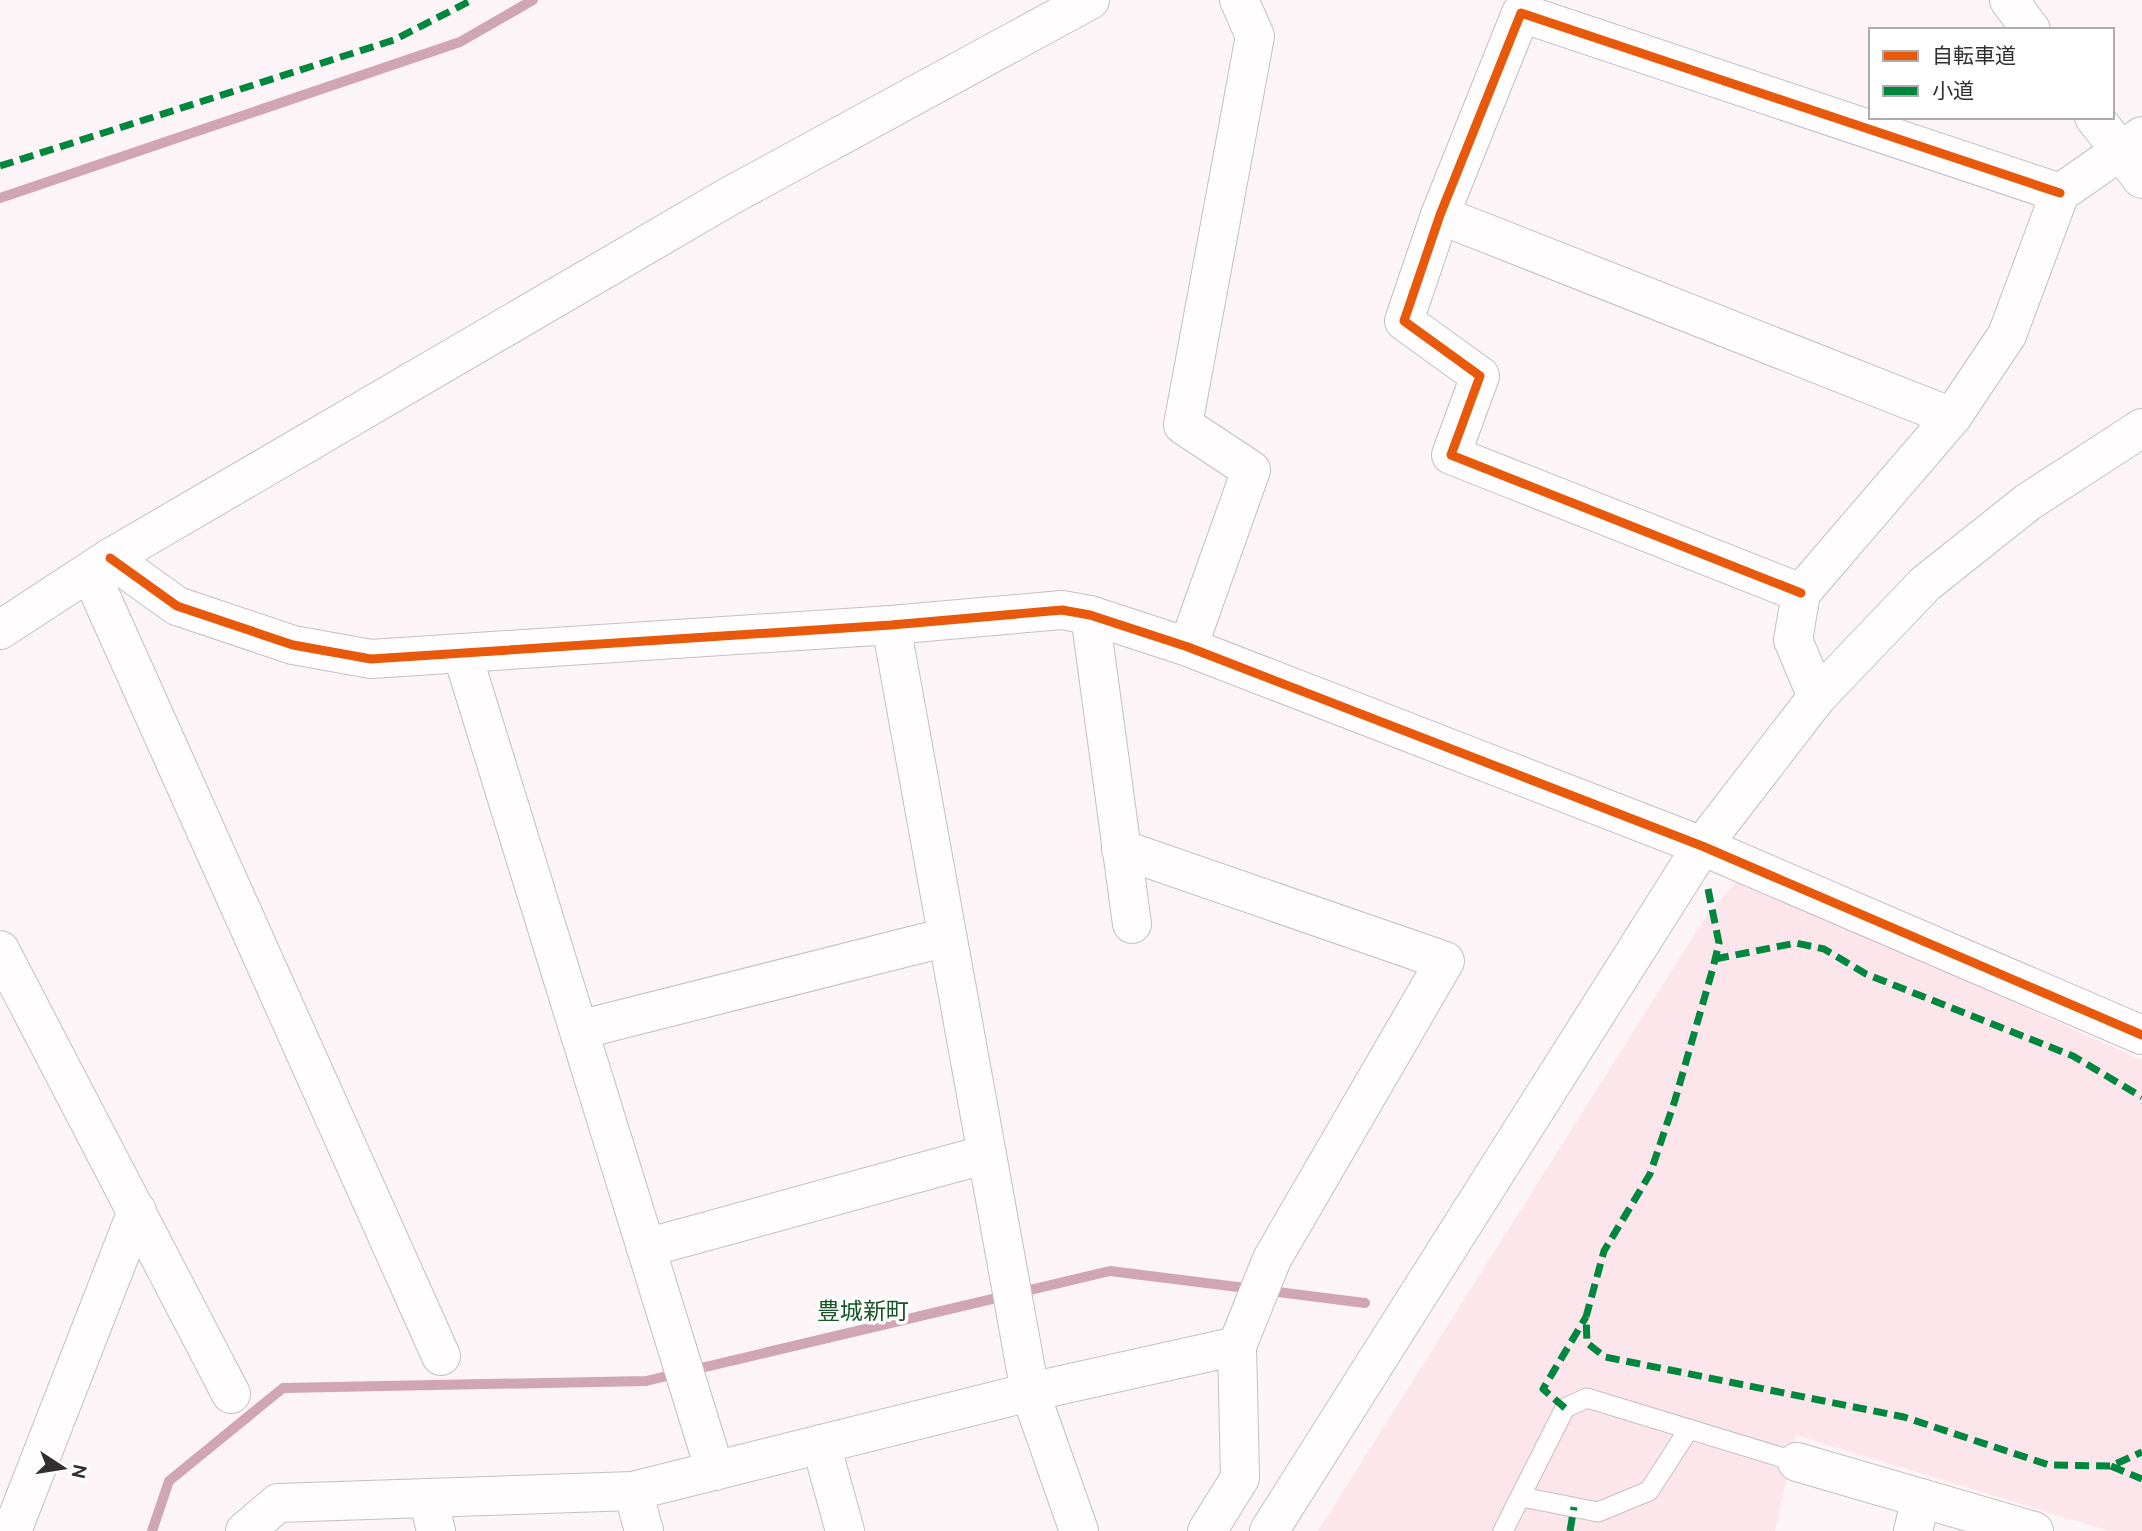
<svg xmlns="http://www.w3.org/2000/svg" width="2142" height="1531" font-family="Ubuntu,'Noto Sans JP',sans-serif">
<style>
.green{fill:#fce6ec}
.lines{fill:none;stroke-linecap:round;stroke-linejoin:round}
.stream{stroke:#d0a6b4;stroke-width:10}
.service-casing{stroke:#c6bfc1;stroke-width:21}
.minor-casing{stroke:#c6bfc1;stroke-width:40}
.tertiary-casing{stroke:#c6bfc1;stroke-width:40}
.service{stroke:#fffdfe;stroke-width:19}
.minor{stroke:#fffdfe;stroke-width:38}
.tertiary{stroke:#fffdfe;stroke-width:38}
.quiet{stroke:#00873e;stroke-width:7;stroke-dasharray:14 7;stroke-linecap:butt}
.cycleway-casing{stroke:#fff;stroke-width:13}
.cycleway{stroke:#e8590c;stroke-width:9}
.labels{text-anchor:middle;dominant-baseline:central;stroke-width:7;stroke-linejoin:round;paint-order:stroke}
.neighbourhood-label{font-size:23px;fill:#155526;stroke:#fff}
</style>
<rect width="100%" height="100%" fill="#fcf4f6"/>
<path class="green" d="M1739,879L2142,1060V1531H2109L1796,1435L1775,1531H1318L1705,918Z"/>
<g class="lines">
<g class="stream">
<path d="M0,198L460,42L533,0"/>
<path d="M152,1531L169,1481L283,1388L646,1381L1110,1271L1365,1303"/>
</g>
<defs>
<g id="service">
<path d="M1522,1497L1598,1512L1649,1491L1689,1429"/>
<path d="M1503,1531L1565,1408L1587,1398L1797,1462"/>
</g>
<g id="minor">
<path d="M2009,0L2031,30"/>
<path d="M2094,117L2142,179"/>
<path d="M1440,215L1952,417"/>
<path d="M110,558L177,606L293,645L371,659L891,625L1062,610L1090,615L1188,647L1702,846L2142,1035"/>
<path d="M90,572L441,1356"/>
<path d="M1801,593L1451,455L1480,376L1404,321L1440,215L1521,13L2060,193"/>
<path d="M1090,615L1132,924"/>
<path d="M891,625L1030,1392L1079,1531"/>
<path d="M1188,647L1251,470L1183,425L1255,36L1239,0"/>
<path d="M462,653L715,1471"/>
<path d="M1817,697L1793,640L1801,593L1952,417L2007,335L2060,193L2142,136"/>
<path d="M1121,849L1445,961L1272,1259L1237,1346"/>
<path d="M0,950L231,1394"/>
<path d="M579,1030L947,937"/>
<path d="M646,1248L987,1154"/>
<path d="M821,1444L845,1531"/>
<path d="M1797,1462L2034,1531"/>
<path d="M633,1491L644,1531"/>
<path d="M428,1498L436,1531"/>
<path d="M12,1531L137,1211"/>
<path d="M245,1531L278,1503L633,1491L1030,1392L1237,1346L1240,1478L1207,1531"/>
<path d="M1913,1531L1921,1498"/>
</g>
<g id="tertiary">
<path d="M0,630L110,558L728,197L1090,0"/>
<path d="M1269,1531L1702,846L1817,697L1925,584L2028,502L2142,428"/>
</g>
</defs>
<use href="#service" class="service-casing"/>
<use href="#minor" class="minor-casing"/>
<use href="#tertiary" class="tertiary-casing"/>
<use href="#service" class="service"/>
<use href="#minor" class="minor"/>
<use href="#tertiary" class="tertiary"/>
<g class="quiet">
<path d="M0,166L394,40L472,0"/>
<path d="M1708,889L1719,943L1713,968L1675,1100L1650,1174L1604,1251L1586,1317L1587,1343L1605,1357L1904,1417L2049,1465L2111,1466L2142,1452"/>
<path d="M1715,959L1796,943L1824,949L1866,974L2073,1056L2142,1097"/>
<path d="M1565,1408L1543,1389L1586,1317"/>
<path d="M2111,1466L2142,1479"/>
<path d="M1570,1531L1574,1507"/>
</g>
<defs>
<g id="cycleway">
<path d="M110,558L177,606L293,645L371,659L891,625L1062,610L1090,615L1188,647L1702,846L2142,1035"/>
<path d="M1801,593L1451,455L1480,376L1404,321L1440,215L1521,13L2060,193"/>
</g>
</defs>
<use href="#cycleway" class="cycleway-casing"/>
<use href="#cycleway" class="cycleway"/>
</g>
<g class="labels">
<g class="neighbourhood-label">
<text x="863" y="1310">豊城新町</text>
</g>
</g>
<rect x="1869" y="28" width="245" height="91" fill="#ffffff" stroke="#aeabac" stroke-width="2"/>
<rect x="1883" y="51" width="35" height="10" fill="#e8590c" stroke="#aeabac" stroke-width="2"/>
<text x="1932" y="63" font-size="21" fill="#352e30">自転車道</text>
<rect x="1883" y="86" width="35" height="10" fill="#00873e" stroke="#aeabac" stroke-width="2"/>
<text x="1932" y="98" font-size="21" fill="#352e30">小道</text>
<g transform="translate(63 1468) rotate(102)" stroke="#ffffff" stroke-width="5" paint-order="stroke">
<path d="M0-5L12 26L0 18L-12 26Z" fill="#352e30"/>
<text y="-10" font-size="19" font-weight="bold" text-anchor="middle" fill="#352e30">N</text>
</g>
</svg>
